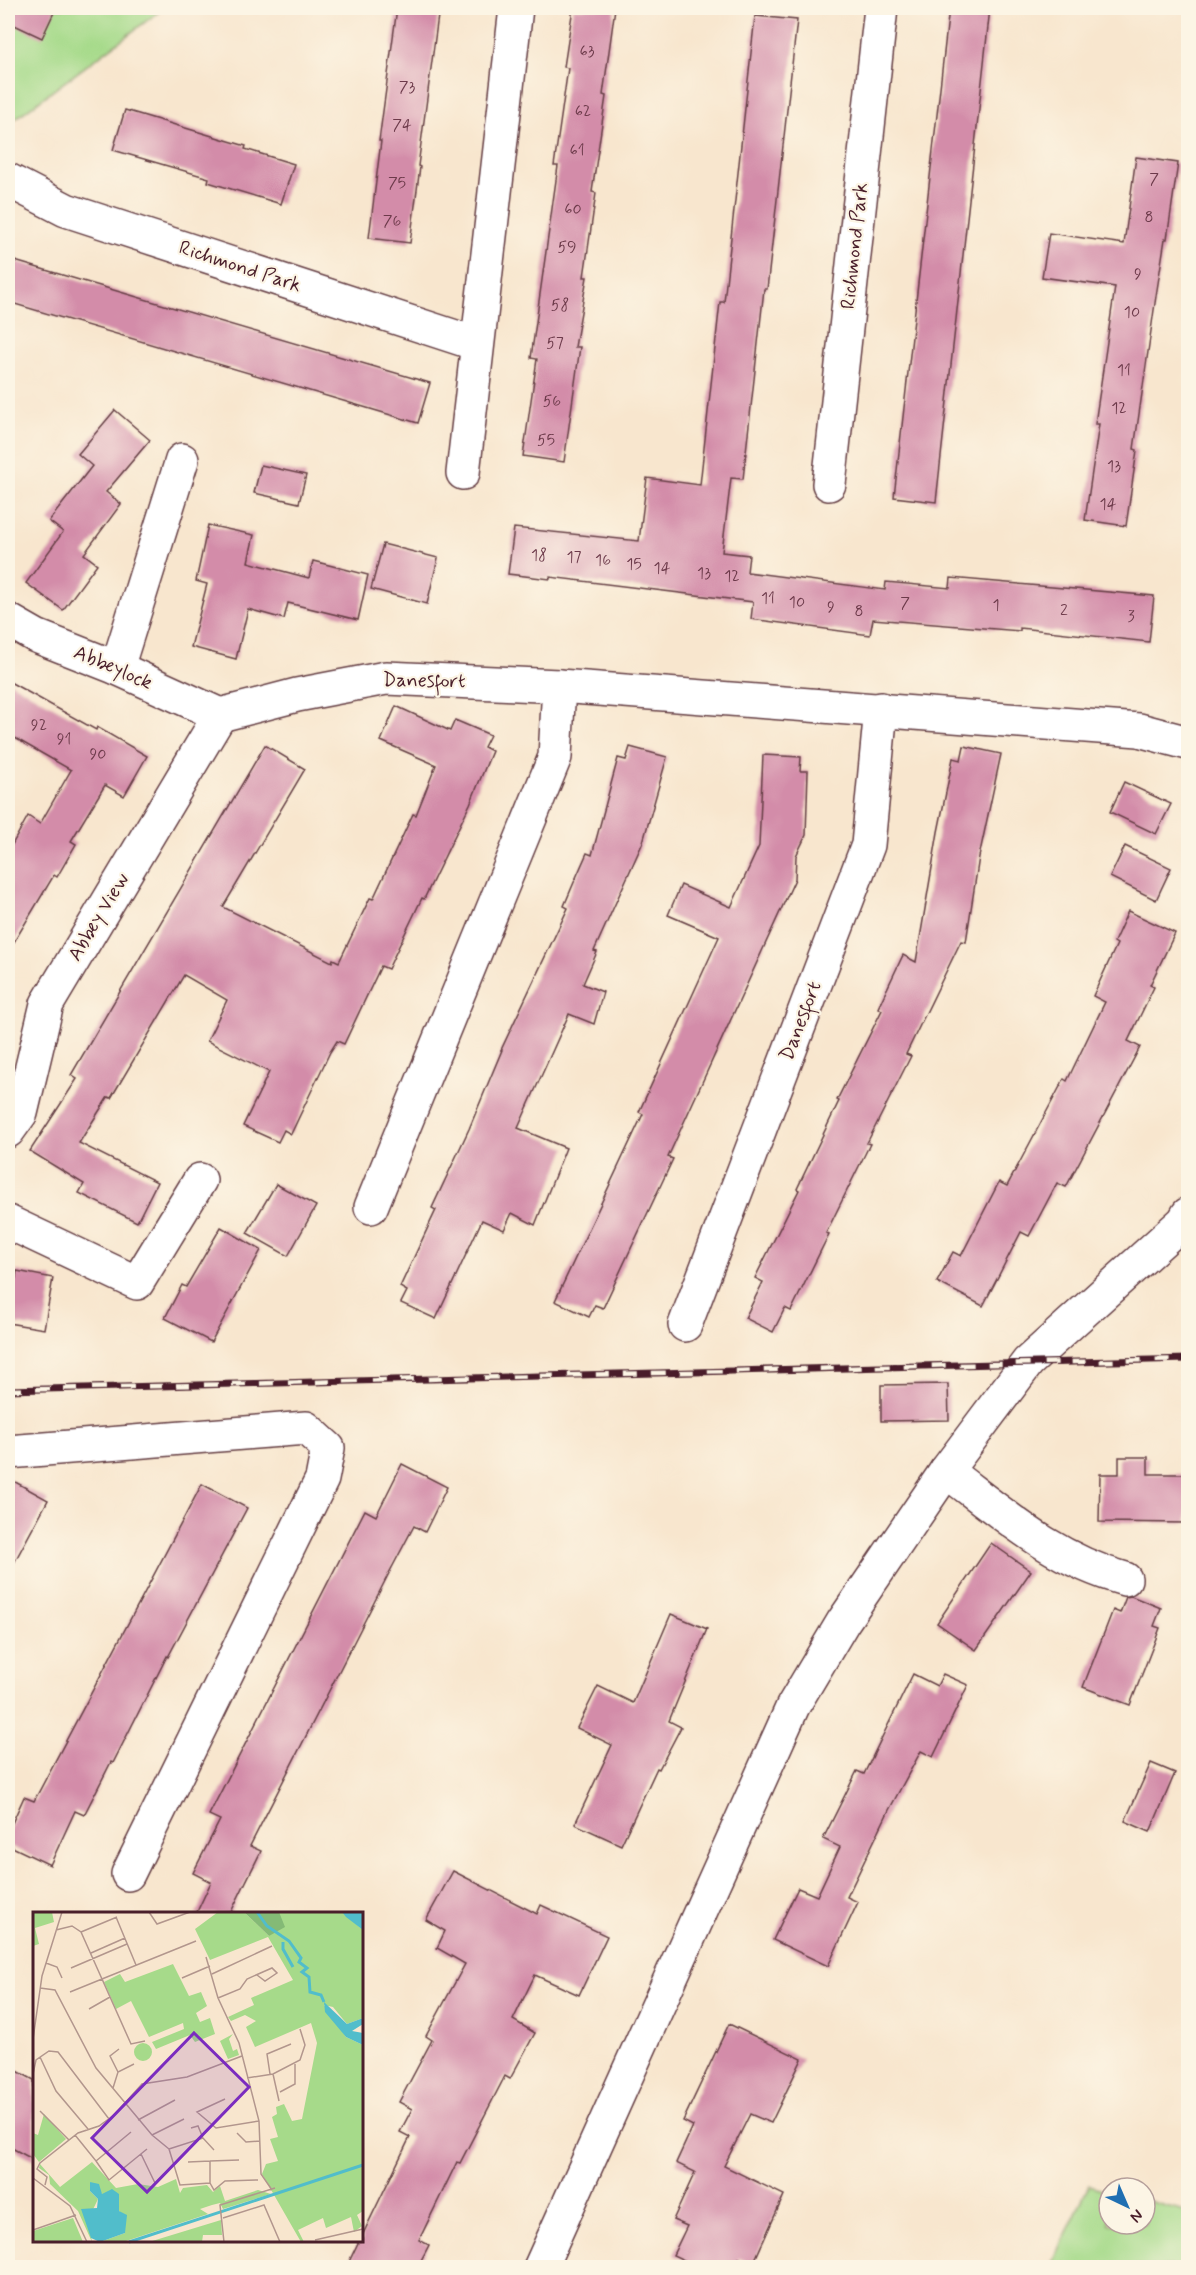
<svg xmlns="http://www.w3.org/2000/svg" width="1196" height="2275" font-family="Mynerve,sans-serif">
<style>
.green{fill:#a6da8a;stroke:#787c5a;stroke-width:1.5}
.building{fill:#d38ca9}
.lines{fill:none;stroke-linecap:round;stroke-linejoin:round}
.street-casing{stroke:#643d43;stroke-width:36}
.street{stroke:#fff;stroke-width:33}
.rail-casing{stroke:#4a1f2b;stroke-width:7}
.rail{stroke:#fcf5e5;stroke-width:4.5;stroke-dasharray:14;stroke-linecap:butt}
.labels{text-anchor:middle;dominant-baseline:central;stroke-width:4.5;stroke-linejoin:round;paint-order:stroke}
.number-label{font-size:16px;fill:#6c3a4a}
.street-label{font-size:20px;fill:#4a1f2b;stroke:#fcf5e5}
.inset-river{fill:none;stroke:#51bdcb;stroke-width:3}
.inset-road{fill:none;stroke:#b2968d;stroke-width:1.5}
.view{fill:#7b2cbf;fill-opacity:0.15;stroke:#7b2cbf;stroke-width:3}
.inset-edge{fill:none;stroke:#4a1f2b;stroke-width:3}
</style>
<rect width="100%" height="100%" fill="#fcf5e5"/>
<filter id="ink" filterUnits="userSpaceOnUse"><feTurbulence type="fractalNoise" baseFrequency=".0167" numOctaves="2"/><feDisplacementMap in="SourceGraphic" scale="12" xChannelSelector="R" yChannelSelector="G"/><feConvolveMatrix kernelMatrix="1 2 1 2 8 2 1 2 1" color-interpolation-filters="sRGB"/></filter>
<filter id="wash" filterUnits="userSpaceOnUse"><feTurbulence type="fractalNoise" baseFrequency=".008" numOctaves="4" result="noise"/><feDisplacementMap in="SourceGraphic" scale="24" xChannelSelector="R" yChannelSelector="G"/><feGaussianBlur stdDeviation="1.35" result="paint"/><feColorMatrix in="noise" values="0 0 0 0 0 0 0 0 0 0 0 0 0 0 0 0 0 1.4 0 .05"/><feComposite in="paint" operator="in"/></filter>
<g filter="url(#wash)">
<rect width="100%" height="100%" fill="#f8e6ce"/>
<g class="green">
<path d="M8,8H164L8,124Z"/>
<path d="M1089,2185L1109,2191V2224H1145V2200L1188,2212V2267H1051Z"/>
</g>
<g id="blocks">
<g class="building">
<path d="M8,8H56L42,38L8,22Z"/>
<path d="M397,8H439L418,166L420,167L410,243L369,238L381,141H379Z"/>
<path d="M573,8H615L603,95L606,96L592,192L596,193L584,277H587L575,347H580L564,462L523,456L537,359L531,358L558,166H554L568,68L564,67Z"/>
<path d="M949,8H990L936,502L894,497Z"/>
<path d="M755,16L797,20L767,289H764L743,479L731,478L722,552L749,555L747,572L885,590L886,582L950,588L951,578L1154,596L1149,642L1020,628V631L873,619L870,635L751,619L753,602L550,577V579L508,574L514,528L639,541L647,478L700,485L720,302H724Z"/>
<path d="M125,110L246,146L245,149L294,164L281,204L208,182L209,178L113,150Z"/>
<path d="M1136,157L1178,163L1167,239H1165L1156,296L1134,449L1137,450L1126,526L1085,520L1099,424H1095L1115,287L1042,277L1049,233L1124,244Z"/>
<path d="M8,259L430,383L418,423L8,302Z"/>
<path d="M115,410L150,440L106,492L121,504L84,554L97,564L63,610L26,583L63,532L49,521L92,466L78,454Z"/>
<path d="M261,465L306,475L299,503L254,493Z"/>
<path d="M208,525L254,535L248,562L309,578L313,561L368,575L358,620L288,603L284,619L248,609L236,659L191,647L207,584L196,581Z"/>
<path d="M383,544L438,558L427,604L371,589Z"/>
<path d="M8,681L96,730L97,727L147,756L124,796L105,785L71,841L76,844L57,877L54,875L8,952V852L28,816L40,824L71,770L8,734Z"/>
<path d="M396,706L450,731L455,720L490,735L484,747L492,751L470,804L424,899L422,898L388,969L381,966L344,1044L337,1041L330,1052L291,1134L284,1130L278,1142L243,1126L269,1072L207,1041L227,1000L184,975L111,1098L108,1097L79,1143L157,1182L137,1222L79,1193L84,1184L30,1151L77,1079L71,1075L265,745L305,769L223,907L332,962L333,959L339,962L370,898L373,899L413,814L416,815L436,765L381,741Z"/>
<path d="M964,746L1001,754L979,857L966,942L961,941L906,1054L911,1056L867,1143L870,1144L826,1233L829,1234L791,1311L785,1308L773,1332L745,1318L763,1282L755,1278L799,1190L797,1189L839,1101L837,1100L882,1010L878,1008L903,955L916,962L938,832L953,758L961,760Z"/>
<path d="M630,747L667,757L643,842L594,951L597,952L583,984L603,992L594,1024L569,1014L518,1128L566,1148L535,1225L512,1213L504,1230L482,1220L436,1319L401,1303L407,1291L400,1287L436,1210L432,1208L469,1129L502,1050H501L568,908L564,906L575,880L587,853L592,855L618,758L626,760Z"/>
<path d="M763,755L801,757L800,771H808L806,835L796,856L795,879L668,1157L673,1159L603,1308L595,1305L589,1317L555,1301L643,1114L639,1112L719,937L668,915L681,885L731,907L759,846Z"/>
<path d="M1124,782L1171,804L1156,834L1110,812Z"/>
<path d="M1125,846L1171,868L1156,900L1110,877Z"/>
<path d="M1128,911L1175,933L1150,985L1154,987L1128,1041L1140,1047L1066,1187L1057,1183L1029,1236L1021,1232L983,1306L937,1282L953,1252L961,1256L999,1182L1007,1186L1064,1079L1067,1081L1105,1002L1093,996L1117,944L1114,942Z"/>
<path d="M276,1184L316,1206L288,1256L247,1233Z"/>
<path d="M221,1227L261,1250L211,1342L165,1318L182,1285L186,1287Z"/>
<path d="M17,1271L53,1278L44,1329L8,1323V1277L16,1278Z"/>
<path d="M948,1384L949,1420L881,1421V1385Z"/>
<path d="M1119,1457H1148V1474H1187V1523L1099,1522L1100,1474H1119Z"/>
<path d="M402,1464L447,1487L425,1532L414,1526L387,1577L250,1846L261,1851L230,1914H196L211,1882L193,1873L220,1820L209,1815L365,1510L376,1516Z"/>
<path d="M8,1478L48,1500L8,1574Z"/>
<path d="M202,1484L247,1508L168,1657L167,1656L113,1763L111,1762L84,1815L75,1811L50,1865L8,1845V1832L24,1797L34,1801Z"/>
<path d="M991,1543L1031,1571L976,1650L937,1623Z"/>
<path d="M1131,1596L1161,1608L1154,1626L1160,1628L1130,1705L1083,1687L1113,1610L1120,1613L1126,1597Z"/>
<path d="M671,1614L707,1629L669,1721L681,1727L659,1769L657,1768L621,1845L575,1824L612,1745L577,1728L598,1686L633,1703Z"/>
<path d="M913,1674L937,1686L943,1674L968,1685L933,1757L921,1751L889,1810L847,1897L858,1902L828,1966L773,1940L798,1888L817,1896L840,1847L823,1839L857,1771L864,1774Z"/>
<path d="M1151,1763L1175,1773L1150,1832L1125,1821Z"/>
<path d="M453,1871L537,1914L541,1905L607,1936L579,1995L535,1975L513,2020L535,2033L510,2079L505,2076L460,2163L457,2162L419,2240L429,2245L417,2268H346L359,2241H362V2236L410,2137L400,2132L412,2109L399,2102L432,2040L426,2036L465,1964L437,1948L445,1931L426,1920Z"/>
<path d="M729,2024L802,2059L771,2123L750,2114L724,2166L784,2195L753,2264L739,2258L735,2268H701L673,2255L687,2226L673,2220L695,2172L676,2163L693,2126L683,2121Z"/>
<path d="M8,2066L34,2080V2160L8,2146Z"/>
</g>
</g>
</g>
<g filter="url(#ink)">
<use href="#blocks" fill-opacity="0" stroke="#643d43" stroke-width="1.5"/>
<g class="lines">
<defs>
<g id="street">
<path d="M8,180L66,210L477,344"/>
<path d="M463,473L516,8"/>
<path d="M829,484L881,8"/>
<path d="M8,620L36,636L117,668L220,715"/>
<path d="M117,668L182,460"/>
<path d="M220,715L297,695L386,678L559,686L1139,730L1188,743"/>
<path d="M8,1131L21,1113L47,1004L220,715"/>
<path d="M371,1207L555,757L559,686"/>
<path d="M8,1222L137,1283L200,1180"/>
<path d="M685,1325L868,845L881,709"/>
<path d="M8,1452L306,1428L328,1448L322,1479L128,1874"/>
<path d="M946,1471C1003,1514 1054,1560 1125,1579"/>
<path d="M540,2268L793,1706L843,1622L946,1471L1028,1362L1184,1221L1188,1214"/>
</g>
</defs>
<use href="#street" class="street-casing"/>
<use href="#street" class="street"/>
<defs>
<path id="rail" d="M8,1390L1188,1359"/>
</defs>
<use href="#rail" class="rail-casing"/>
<use href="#rail" class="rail"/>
</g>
</g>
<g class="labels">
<g class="number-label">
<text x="587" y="51">63</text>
<text x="407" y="87">73</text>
<text x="583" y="111">62</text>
<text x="402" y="125">74</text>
<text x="577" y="150">61</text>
<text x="1154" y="179">7</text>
<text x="397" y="183">75</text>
<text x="573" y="209">60</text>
<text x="1149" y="217">8</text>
<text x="392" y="221">76</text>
<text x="567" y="247">59</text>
<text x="1138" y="274">9</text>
<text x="560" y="305">58</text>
<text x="1132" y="312">10</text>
<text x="555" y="343">57</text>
<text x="1124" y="370">11</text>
<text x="552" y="401">56</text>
<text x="1119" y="408">12</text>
<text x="546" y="440">55</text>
<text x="1114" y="466">13</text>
<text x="1108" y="504">14</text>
<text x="539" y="555">18</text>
<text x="574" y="557">17</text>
<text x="603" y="560">16</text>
<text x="634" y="564">15</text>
<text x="662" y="568">14</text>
<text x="704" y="573">13</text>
<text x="732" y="576">12</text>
<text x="768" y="598">11</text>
<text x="797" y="602">10</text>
<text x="905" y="603">7</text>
<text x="996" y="605">1</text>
<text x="831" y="607">9</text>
<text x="1064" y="610">2</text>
<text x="859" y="611">8</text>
<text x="1131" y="616">3</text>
<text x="39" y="725">92</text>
<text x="64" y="739">91</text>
<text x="98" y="754">90</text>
</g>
<g class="street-label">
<text transform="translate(855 246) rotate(-84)">Richmond Park</text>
<text transform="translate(240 267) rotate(18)">Richmond Park</text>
<text transform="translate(113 668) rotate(23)">Abbeylock</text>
<text transform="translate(424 681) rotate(1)">Danesfort</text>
<text transform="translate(99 917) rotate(-59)">Abbey View</text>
<text transform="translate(801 1021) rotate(-69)">Danesfort</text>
</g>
</g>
<g transform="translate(33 1912)">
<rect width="330" height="330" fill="#f8e6ce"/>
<path d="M0,0H19L21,10L2,16L6,32L0,34ZM185,0H211L236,24L246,0H309L330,18V106L314,112L300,95L291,93L313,125L330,133V299L324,303L329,314L321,320L318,305L293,316L290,306L265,318L271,330H268L229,262L233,252L245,249L237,227L245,225L239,205L244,202L243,195L251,192L259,209L269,207L284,131L278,111L222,135L213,115L223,109L212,103L198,109L195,105L221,93L218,86L260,68L235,25L177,48L162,17ZM140,52L156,84L168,80L174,94L163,101L167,110L177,106L182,122L162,130L157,123L123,137L119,130L151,117L150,111L116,125L98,89L83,97L71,70L87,62L92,70ZM200,122L196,127L200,139L204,137L206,143L195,147L187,129ZM101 140a9 9 0 1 1 18 0a9 9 0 1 1-18 0ZM11,202L33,227L6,250L0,242V221L5,223ZM59,250L83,276L105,272L125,275L143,267L147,281L150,276L174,273L180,280L187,274L192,289L225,278L238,282L190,297L187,291L179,293L167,297L175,302L90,330H67L92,321L90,303L86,299V282H69L57,270V279L65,287L55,308L59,330L45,299L17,272L16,263L6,256L7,252L27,275ZM40,306L50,330H0V319ZM188,308L189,323H170L169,330H116Z" fill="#a6da8a"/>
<path d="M211,0H246L252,15L236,24Z" fill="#84ba76"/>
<path d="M309,0H330V18L313,5ZM291,90L314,112L330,106V112L319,119L330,121V133L313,125L292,100ZM57,270L66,272L69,282L79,277L86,282V299L94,303L92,321L67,330L58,326L48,297L64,296L65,287L57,279Z" fill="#51bdcb"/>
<path class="inset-river" d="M224,0L234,14L256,29L268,46L266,50L274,56L269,60L276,65L277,80L288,83L291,90M250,30V37L260,55M96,330L330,253"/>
<path class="inset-road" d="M116,0L124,12L157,0M83,5L103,53M23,18L39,14L48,20L69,67L163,29M48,20L84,5M58,41L92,26M173,45L185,86L206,131L226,209L228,262L239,278M13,51L24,55L29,66M38,56L94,32M179,62L239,34M149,66L177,54M7,76L22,78L63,156L119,223L136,237M37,80L69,67L98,132L112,129M185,86L207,77L214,67L239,56L244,61L232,69L224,63M56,97L77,85M0,127L9,64L29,0M7,145L23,179L55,217M85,160L77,144L86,137M0,162L3,148L16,139L25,140L76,207M237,162L234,142L258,132M240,162L246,189M214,166L240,162L267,148L272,133L267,117M80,176L85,160L101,152M247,180L262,172V152M192,187L164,200L183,216L226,209M7,199L36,228M105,208L142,188M158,216L165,214L170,226M204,221L213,230L227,229M42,223L63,249L98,220M119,223L151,207M136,237L147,273L177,271V249L155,250M136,237L170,226L181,238M108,242L122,271M63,249L76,268L114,237M177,249L206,248M0,266L37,294L54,330M177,271L181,278L192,269L225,268M12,273L14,265L4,257L7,251L45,221L66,214L81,203L109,172L154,165L209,144M190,306L231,293L247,330M0,318L43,303M282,328L330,317M191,330L187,293L242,276"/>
<path class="view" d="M161,121L216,175L114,280L59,226Z"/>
<rect width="330" height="330" class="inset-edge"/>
</g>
<rect width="1196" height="2275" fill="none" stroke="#fcf5e5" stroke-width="30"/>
<g transform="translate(1127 2206) rotate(136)"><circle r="28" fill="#fcf5e5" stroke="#b59f9b" stroke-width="1.5"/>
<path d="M0-4.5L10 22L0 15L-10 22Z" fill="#1f6fb2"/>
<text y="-9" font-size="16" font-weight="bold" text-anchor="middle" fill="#4a1f2b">N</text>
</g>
</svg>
